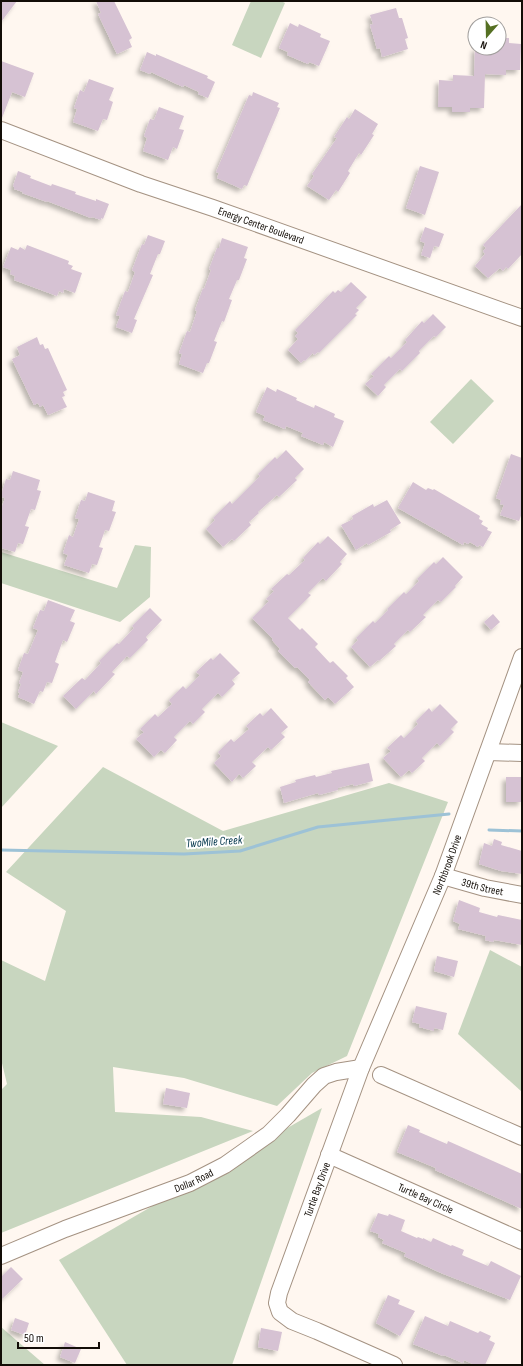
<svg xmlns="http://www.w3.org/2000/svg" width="523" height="1366" font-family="'Sofia Sans Condensed',sans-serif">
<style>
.green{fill:#c8d6bf}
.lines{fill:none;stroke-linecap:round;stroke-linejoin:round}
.stream{stroke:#9dc2d6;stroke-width:3}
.building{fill:#d6c2d3;filter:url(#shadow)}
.minor-casing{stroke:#a49282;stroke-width:18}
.minor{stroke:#fff;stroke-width:16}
.labels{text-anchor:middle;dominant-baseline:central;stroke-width:4;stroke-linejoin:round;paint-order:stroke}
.street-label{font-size:11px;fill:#130d07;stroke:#fff}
.water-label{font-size:12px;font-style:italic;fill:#02354b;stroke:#fff}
</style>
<defs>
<filter id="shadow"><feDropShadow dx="-3.5" dy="3.5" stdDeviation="2" flood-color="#0004"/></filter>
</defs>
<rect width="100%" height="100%" fill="#fff7f0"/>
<g class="green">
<path d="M251,1H281L285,3L261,58L232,45Z"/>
<path d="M471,379L494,401L453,444L430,422Z"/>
<path d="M135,545L151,547L150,597L120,622L1,583V552L117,588Z"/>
<path d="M1,722L58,746L1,808Z"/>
<path d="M103,767L223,831L389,783L448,802L347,1056L312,1073L277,1106L184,1078L113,1067L115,1112L201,1117L253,1131L1,1233V1090L7,1084L1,1059V960L45,981L66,911L6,872Z"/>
<path d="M490,950L522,967V1092L458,1034Z"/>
<path d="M322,1108L232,1365H127L59,1260Z"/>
<path d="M1,1327L45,1365H1Z"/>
</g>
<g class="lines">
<g class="stream">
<path d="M489,830L522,831"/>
<path d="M1,850L184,854L240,851L318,827L449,814"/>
</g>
</g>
<g class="building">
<path d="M1,1H17L1,22Z"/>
<path d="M96,1H114L132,38L129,40L132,47L117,54L98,14L101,13Z"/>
<path d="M396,8L399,18H402L408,38L405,39L408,49L382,57L380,48L377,49L370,25L373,24L370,15Z"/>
<path d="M290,23L298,27L299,24L321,34L320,37L330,41L319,66L309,62L308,64L287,55L288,52L279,48Z"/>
<path d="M499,38H509V43L521,44L520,70H506V75L485,74L484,108H470V112H452V107H438L439,80L453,81V75L474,76L475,48H499Z"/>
<path d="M147,52L156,56V54L208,76L207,78L215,82L208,98L198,94L199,92L184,85L183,87L151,72L150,74L140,70Z"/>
<path d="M1,61L34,73L25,97L12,92L2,118H1Z"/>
<path d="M89,79L114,88L109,100L113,102L107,120L103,119L98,131L73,122L77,109L74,108L80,90L84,92Z"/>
<path d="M253,92L279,103L277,107L280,108L247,186L244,185L242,189L217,178L219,173L216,172L249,95L252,96Z"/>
<path d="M159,107L184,116L179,129L184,130L177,149L173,147L168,160L143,151L147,138L144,136L150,119L154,120Z"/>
<path d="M355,109L378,124L372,134L374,135L361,155L359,153L348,171L350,173L338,192L336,190L329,200L307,186L314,176L312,174L337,138L334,137L347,117L349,119Z"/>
<path d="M420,166L439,172L425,215L406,208Z"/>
<path d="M18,171L31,176L30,178L51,186L52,184L76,192L75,194L96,201V199L109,204L103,219L101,218V220L92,217L91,218L47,201V202L22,193L23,192L14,189V187L13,186Z"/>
<path d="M522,204V254L508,269L506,267L503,271L500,268L488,278L475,266L485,254L483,251L486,248L483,245Z"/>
<path d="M425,227L444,234L439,247L434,246L430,258L421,255L425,243L420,241Z"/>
<path d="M148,235L165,241L160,254H158L150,274L153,275L134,319L137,320L132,333L116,327L120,316L116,315L125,291L128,292L135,272L132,270L142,244L144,245Z"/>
<path d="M222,238L248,247L244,258L247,259L239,280H237L229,299L232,300L224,322L222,321L214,341L217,342L209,363H207L203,373L179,364L182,354L179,353L187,331L190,332L197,311L195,310L203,288L204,289L211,270L209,269L217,248H219Z"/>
<path d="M27,245L69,261L68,264L73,266L71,269L82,273L75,293L64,289L63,293L59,291L57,296L14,280L15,276L10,274L11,270L3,267L11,247L18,250L20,247L25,250Z"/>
<path d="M351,282L367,297L356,308L359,310L355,314L357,315L319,353L318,352L314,355L313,353L305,361L304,360L301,363L288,350L298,339L295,336L298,333L295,330L333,291L335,293L338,290L341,292Z"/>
<path d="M433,314L446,327L436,337L434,336L419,351L420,353L402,371L400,369L384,385L386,387L378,396L365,384L374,376L371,374L389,356L391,358L407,342L405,340L422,321L424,323Z"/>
<path d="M37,337L40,345L43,344L45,349L48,348L67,390L63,392L65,396L62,397L67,407L48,415L43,405L40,407L38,403L34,405L12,359L20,355L17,347Z"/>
<path d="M267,387L276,392L277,389L297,398L296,400L314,408L315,405L335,414L334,417L344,421L333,447L324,442L323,445L301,436L303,433L286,426L285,429L263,420L265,416L256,412Z"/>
<path d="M286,450L304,469L295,478L297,480L279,497L277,495L258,512L259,513L249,522L251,525L234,541L232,539L223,547L206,529L215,520L213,518L230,501L232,504L260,476L258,474L275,457L277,459Z"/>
<path d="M511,454L522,458V513L519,521L500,515L504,505L500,504L501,500L496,498Z"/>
<path d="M13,471L40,480L37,490L41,491L35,510L31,509L25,526L29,527L23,544L18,543L15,552L1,548V509L5,498L1,497V495L6,479L10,480Z"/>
<path d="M413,482L426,490L428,488L433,490L434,489L480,516L479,519L483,521L481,524L488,528L487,530L492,532L483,547L479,545L478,547L470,542L468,544L464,542L463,545L398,508Z"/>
<path d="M88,492L115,501L112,511L116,512L109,531L105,530L99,547L103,548L97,565L92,564L89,573L64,565L68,555L63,553L69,535L73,537L79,519L75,518L81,500L85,501Z"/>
<path d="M387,500L401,523L390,530L391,532L368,545L367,543L356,550L341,525L353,519L352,516L373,504L374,507Z"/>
<path d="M328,536L347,554L340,562L342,564L326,581L323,578L308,593L311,595L288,618L300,630L302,628L318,644L315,647L330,663L333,661L348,676L346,678L354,687L335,704L328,697L325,700L308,682L310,680L297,667L295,668L278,651L280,649L272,640L273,639L252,618L269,601L266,599L274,591L271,589L287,574L289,575L305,560L303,558L318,542L320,544Z"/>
<path d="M443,557L463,577L455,586L456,587L441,602L438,600L423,615L426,617L410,632L408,630L394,644L396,646L379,661L378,660L370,667L351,647L358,640L356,638L373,621L375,623L388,610L387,609L404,592L406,594L419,581L417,579L434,562L436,564Z"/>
<path d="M48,600L75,610L70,621L75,623L67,642L63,640L55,662L59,664L52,683L47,682L43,692L40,691L34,704L18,697L20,693L18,692L21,684L19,683L23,672L18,670L24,653L28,654L38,630L33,628L40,610L44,611Z"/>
<path d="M150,608L162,620L146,637L148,640L130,658L127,656L112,672L115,674L96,694L94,691L76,709L63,696L82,678L85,680L101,663L99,661L117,643L119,644L134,628L132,626Z"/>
<path d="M493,614L500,622L491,630L484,622Z"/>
<path d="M220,653L240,673L232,680L235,684L222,697L218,693L202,709L205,712L193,724L190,721L174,737L177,740L165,753L161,750L154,757L136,739L144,732L140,729L155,714L158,717L172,704L169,700L183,686L186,689L200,675L196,672L211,658L213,660Z"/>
<path d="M440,704L458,722L451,729L454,732L440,746L437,743L422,758L425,761L412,773L409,770L401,777L383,758L391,751L387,748L401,735L404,738L418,724L416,721L429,708L432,712Z"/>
<path d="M271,708L288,727L281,733L285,737L271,750L268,747L252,762L256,766L243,778L239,774L232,782L214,763L221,756L218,752L231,739L234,742L249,729L246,726L260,713L263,716Z"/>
<path d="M369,763L373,781L354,786L353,784L338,788V790L319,795L318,793L284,803L280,787L296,782L295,780L315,775L316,777L332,773L331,771Z"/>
<rect x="506" y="777" width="16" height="25"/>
<path d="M494,839L502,842L501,845L522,851V874L501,871L479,864L484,843L492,846Z"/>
<path d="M459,900L480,908L479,912L497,917L498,915L522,920V945L494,940L493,942L485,940L486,936L458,929L460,924L453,921Z"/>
<path d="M437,956L458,961L454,977L434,971Z"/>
<path d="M416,1006L447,1013L443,1030L434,1028V1031L419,1027L420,1024L412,1022Z"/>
<path d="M166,1088L190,1093L187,1108L163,1104Z"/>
<path d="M408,1125L420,1130L419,1132L447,1144L448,1141L522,1174V1209L435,1170L436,1168L397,1152Z"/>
<path d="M378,1213L388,1216L389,1214L405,1220L401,1231L417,1238L418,1237L423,1239V1238L431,1242L433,1238L451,1246L452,1245L464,1250L462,1255L488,1266L491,1261L521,1276L510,1300L441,1273L404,1256L406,1253L382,1243L384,1240L378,1237L379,1234L370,1231Z"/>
<path d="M11,1267L23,1279L1,1300V1277Z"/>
<path d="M388,1295L400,1300L398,1304L415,1311L400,1336L376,1323Z"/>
<path d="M425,1316L448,1326L450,1321L478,1333L480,1331L491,1336L489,1340L495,1343L485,1365H475L464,1360L463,1363L444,1355L443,1356L413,1344Z"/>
<path d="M15,1318L29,1323L25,1335L11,1330Z"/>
<path d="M261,1328L282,1332L278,1351L258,1347Z"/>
<path d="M65,1342L81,1349L75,1363L60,1357Z"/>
</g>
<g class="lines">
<defs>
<g id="minor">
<path id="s1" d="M1,130L141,184L213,208L522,318"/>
<path d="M488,752L522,753"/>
<path id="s2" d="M443,876L485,888L522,895"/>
<path d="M381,1075L522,1137"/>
<path id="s3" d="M329,1155L522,1241"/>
<path id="s4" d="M1,1256L65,1229L190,1183L225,1165L269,1134L288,1115L314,1085L324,1076L336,1072L361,1068"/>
<path id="s5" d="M394,1365L317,1331L292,1321L280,1312L277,1303L279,1293L361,1068L443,876L522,657"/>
</g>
</defs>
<use href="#minor" class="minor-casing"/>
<use href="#minor" class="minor"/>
</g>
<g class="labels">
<g class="street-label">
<text stroke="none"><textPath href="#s1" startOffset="277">Energy Center Boulevard</textPath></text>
<text stroke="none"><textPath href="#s5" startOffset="606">Northbrook Drive</textPath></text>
<text stroke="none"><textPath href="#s2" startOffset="41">39th Street</textPath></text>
<text stroke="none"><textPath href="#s4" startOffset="207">Dollar Road</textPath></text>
<text stroke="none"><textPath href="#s5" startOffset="256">Turtle Bay Drive</textPath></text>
<text stroke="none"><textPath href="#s3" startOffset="106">Turtle Bay Circle</textPath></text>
</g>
<g class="water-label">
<text transform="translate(214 842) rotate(-4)">TwoMile Creek</text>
</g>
</g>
<rect width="523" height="1366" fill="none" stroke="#130d07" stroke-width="4"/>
<g transform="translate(487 36) rotate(200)"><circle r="19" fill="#ffffff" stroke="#a19e9c"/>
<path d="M0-3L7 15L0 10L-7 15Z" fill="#557023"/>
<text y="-6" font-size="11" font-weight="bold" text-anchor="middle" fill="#130d07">N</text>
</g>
<path d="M18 1342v6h81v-6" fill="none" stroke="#130d07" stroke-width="2"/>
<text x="24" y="1342" font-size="12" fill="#130d07" stroke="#ffffff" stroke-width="3" paint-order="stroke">50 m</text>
</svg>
